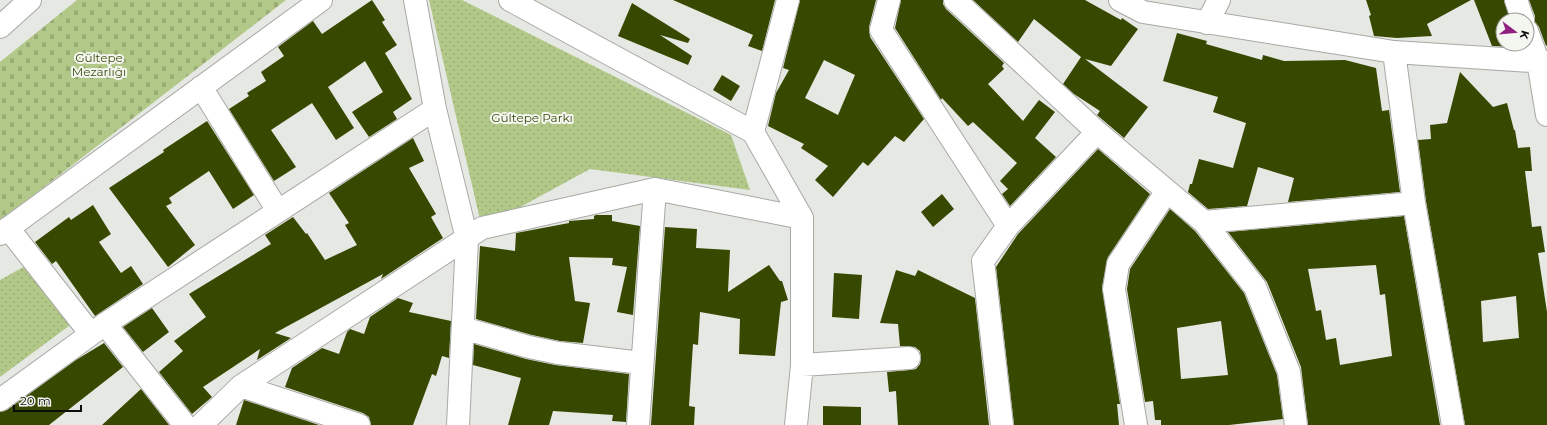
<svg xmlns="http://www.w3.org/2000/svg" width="1547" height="425" viewBox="0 0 1547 425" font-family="Montserrat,sans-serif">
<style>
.grass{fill:url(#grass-dots)}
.cemetery{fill:url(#cemetery-stones)}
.building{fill:#374900;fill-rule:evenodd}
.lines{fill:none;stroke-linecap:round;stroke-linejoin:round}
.minor-casing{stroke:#a7a9a4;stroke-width:24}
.minor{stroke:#fff;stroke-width:22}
.labels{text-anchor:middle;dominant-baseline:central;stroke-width:4;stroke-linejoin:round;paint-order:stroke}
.park-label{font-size:12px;fill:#3b4c0c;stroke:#f4f6f0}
</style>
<defs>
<pattern id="grass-dots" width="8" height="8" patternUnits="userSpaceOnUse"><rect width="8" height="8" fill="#b2c888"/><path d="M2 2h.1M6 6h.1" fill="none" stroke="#98ab74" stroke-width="1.8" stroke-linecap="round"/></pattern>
<pattern id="cemetery-stones" width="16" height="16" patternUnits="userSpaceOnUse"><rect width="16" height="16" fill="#b2c888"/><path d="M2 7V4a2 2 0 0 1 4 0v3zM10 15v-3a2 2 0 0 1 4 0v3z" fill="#98ab74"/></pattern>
</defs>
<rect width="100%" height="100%" fill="#e6e8e3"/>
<path class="grass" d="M429 0H462L731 135 750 190 590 169 482 228Z
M27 265 73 323 0 377V280Z"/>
<path class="cemetery" d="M77 0H286L0 221V62Z"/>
<path class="building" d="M372 0 385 20 382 22 397 45 385 53 412 99 393 112 397 119 369 137 352 112 383 92 365 61 328 87 354 128 336 140 312 103 271 130 296 167 274 181 229 109 249 96 247 93 266 81 261 72 284 56 278 47 313 21 322 34Z
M673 0H775L762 51 748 46 753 35Z
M800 0H876L869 27 870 37 924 119 904 142 895 136 868 166 863 162 833 197 815 180 828 166 801 148 804 144 768 126 776 93 789 70 783 68ZM824 60 855 75 838 115 805 98Z
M901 0H943V4L946 9 1004 63 1002 66 1004 69 988 84 1023 121 1039 100 1055 112 1035 138 1056 157 1010 206 1002 194 1008 189 1000 181 1017 163 973 122 968 126 942 98 941 100 895 28Z
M973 0H1085L1121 20 1122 18 1138 29 1111 66 1085 59 1148 107 1124 138 1097 115 1100 111 1074 94 1063 84 1081 57 1034 19 1018 42Z
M1366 0H1471L1427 24 1432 36 1397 38 1374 36 1369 16 1371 15Z
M1474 0H1504L1510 20H1503V44H1518L1520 47 1492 46Z
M1529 0H1547V45L1546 46 1539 27 1535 22V16Z
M632 3 690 39 688 43 660 35 692 56 688 65 618 36Z
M1177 33 1207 41 1206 44 1262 60 1263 55 1284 61 1345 60 1376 68 1382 111 1389 110 1400 192 1288 202 1294 178 1258 167 1247 206 1208 209 1188 192 1190 184H1192L1199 159 1233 168 1246 123 1213 112 1218 97 1163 81Z
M1460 72 1493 107 1507 103 1514 130H1515L1518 148 1530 147 1532 171H1525L1532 227 1541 226 1545 252 1538 253 1547 312V425H1465L1426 201 1418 140 1431 139 1430 125 1447 123ZM1516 296 1519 338 1483 342 1481 301Z
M722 75 740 86 731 101 713 90Z
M207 121 254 195 233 209 209 171 169 198 172 203 166 206 195 245 168 267 109 188 164 152 163 150Z
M413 138 424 161 409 168 436 214 431 217 443 238 381 279 383 274 275 333 291 338 257 360 260 349 203 387 212 397 192 414 159 372 183 351 174 341 206 317 189 294 271 244 265 235 293 217 306 234 307 233 325 260 357 245 345 225 349 223 329 193Z
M1098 149 1150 194 1108 257 1102 287 1120 404H1117L1119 425H1014L996 267 1018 234Z
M942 194 954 209 933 227 921 212Z
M93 205 111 234 99 242 121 273 131 266 143 284 95 316 56 261 52 264 35 242 69 217 71 220Z
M1170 209 1195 231 1244 293 1277 375 1283 419 1229 425H1161V420H1155L1153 401 1145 402 1127 289 1130 269ZM1221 321 1228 375 1181 379 1177 328Z
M596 215H612V221L640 226 633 315 617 312 627 267 612 265 613 258 569 257 575 301 590 303 583 343 560 341 532 335 476 319 480 246 515 251 516 233 569 223V221L594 219V216Z
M1404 216 1440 425H1308L1301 367 1267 282 1228 232ZM1376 265 1380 295 1385 294 1392 356 1340 365 1336 338 1326 340 1321 310 1316 311 1308 269Z
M665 227 697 229 696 248 730 250 728 292 769 265 780 281H782L788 300 781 302 775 356 739 354 740 319 700 312 698 345 693 344 689 406 695 407 694 425H651Z
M896 270 915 276 918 270 975 298 989 425H898L896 391 889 392 887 372 910 370 916 369 920 364 921 358 920 351 915 347 900 346 898 324 880 323Z
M834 273 862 275 859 319 832 317Z
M398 298 413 303 409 312 451 321 449 358 442 356 436 376 432 374 413 425H371L369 417 363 413 285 387 292 368 322 348 339 354 347 332 350 329 364 334 370 317Z
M152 308 169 332 143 352 123 327Z
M104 343 123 367 49 425H0V412L7 410 76 360Z
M474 344 526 359 555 365 629 374 626 422 612 421 613 415 553 411 549 425H508L521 378 473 365Z
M141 389 169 425H102Z
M244 400 319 425H236Z
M823 406 861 407V425H823Z"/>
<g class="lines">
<defs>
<path id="minor" d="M415 0 435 109 467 239 458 425
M510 0 753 132 802 218V365L796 425
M889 0 881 30 1008 226
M955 0 1097 132 1204 222 1255 287 1289 372 1296 425
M1120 0 1143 12 1394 52 1547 62
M1516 0 1523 20
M1207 23 1219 0
M0 27 30 0
M1527 31 1538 61 1547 115
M1394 52 1414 203 1453 425
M201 87 278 211
M753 132 788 0
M655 189 802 218
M1204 222 1414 203
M8 228 91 334
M0 234 321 0
M105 324 185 425
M463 328 529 347 558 353 642 363
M802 365 909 358
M241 386 359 425
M0 400 105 324 435 109
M201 425 241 386 482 228 655 189 638 425
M1002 425 983 261 1008 226 1097 132
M1136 425 1114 289 1118 264 1167 191"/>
</defs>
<use href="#minor" class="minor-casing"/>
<use href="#minor" class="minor"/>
</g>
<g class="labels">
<g class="park-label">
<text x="99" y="57">Gültepe<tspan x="99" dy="14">Mezarlığı</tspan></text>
<text x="532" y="117">Gültepe Parkı</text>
</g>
</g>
<g transform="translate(1515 32) rotate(106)"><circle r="19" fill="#f4f6f0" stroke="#989995"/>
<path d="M0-3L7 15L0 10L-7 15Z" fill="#902182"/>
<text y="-6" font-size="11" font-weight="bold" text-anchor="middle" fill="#0d0e0c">K</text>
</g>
<path d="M14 405v6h67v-6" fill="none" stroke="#0d0e0c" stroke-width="2"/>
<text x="20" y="405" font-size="12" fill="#0d0e0c" stroke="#f4f6f0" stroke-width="3" paint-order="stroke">20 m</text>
</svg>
